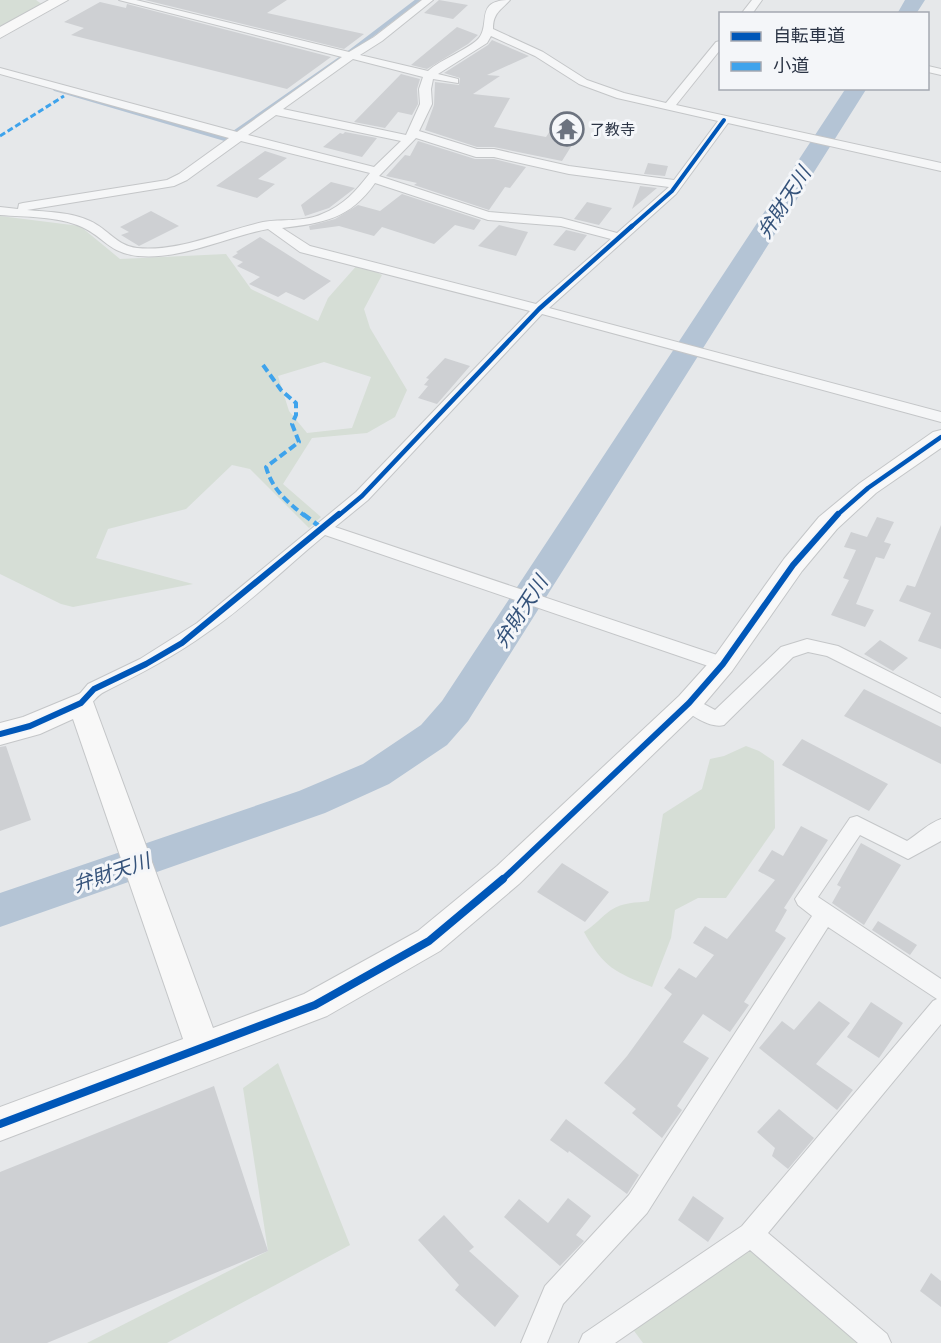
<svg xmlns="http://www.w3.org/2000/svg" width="941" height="1343" viewBox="0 0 941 1343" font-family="Commissioner,'Noto Sans JP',sans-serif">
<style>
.green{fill:#d6ded6;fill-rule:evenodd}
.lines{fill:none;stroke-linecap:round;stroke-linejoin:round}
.stream{stroke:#b4c4d5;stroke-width:4}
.river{fill:#b4c4d5;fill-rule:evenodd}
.building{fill:#ced0d3}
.street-casing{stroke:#c4c6c8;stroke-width:2}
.secondary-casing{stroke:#c4c6c8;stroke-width:2}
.street{fill:#f5f6f7;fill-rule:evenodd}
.secondary{fill:#f8f8f8;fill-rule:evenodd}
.quiet-far2{stroke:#3ea3ec;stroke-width:3;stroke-dasharray:6 3;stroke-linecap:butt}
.quiet-far1{stroke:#3ea3ec;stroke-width:4;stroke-dasharray:8 4;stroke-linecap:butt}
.quiet{stroke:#3ea3ec;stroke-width:4.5;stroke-dasharray:9 4.5;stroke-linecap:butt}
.cycleway-far3-casing{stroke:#f4f6f9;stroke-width:6}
.cycleway-far2-casing{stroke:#f4f6f9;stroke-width:8}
.cycleway-far1-casing{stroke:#f4f6f9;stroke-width:10}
.cycleway-casing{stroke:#f4f6f9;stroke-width:11}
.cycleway-far3{stroke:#0057b8;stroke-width:4}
.cycleway-far2{stroke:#0057b8;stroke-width:4.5}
.cycleway-far1{stroke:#0057b8;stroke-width:6}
.cycleway{stroke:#0057b8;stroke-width:8}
.labels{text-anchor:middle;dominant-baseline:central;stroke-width:6;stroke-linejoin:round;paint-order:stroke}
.far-poi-label{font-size:15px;fill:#2b3445;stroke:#f4f6f9;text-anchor:start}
.water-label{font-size:20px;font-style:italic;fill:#34527a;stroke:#f4f6f9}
</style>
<rect width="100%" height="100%" fill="#e6e8ea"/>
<path class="green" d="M0 0H36L43 5 0 28Z
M0 216 80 226 120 259 226 254 251 289 318 321 328 298 359 263 382 275 364 309 370 328 407 390 395 417 367 433 312 438 283 484 321 517 309 528 250 469 232 465 186 509 108 529 96 558 193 584 73 607 61 604 0 574ZM324 362 371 377 352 428 307 433 289 411 278 376Z
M746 746 759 751 774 761 775 828 726 898H698L675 910 671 938 652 987C615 972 604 968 584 932 594 926 601 917 611 910 623 902 636 903 649 901L663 814 702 789 710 759 724 756Z
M278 1063 350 1245 167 1343H87L268 1251 243 1088Z
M751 1235 878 1343H643L626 1320Z"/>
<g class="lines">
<path class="stream" d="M55 89 225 139 347 54 418 0"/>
<path class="river" d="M905 0H925L916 14H897Z
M846 88H867L468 721 447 745 389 784 325 813 0 927V893L299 791 363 764 421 725 442 701Z"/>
</g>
<path class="building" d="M145 0H287L267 13 364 34 344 49Z
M439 0 468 5 453 19 424 13Z
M100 2 126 8 127 4 331 57 287 89 71 35 84 28 64 22Z
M457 27 478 35 468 44 427 69 411 65Z
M492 40 529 56 487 75 500 76 473 94 510 98 494 127 546 137 556 122 584 126 562 161 494 147H477L425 130 434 105 435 82 459 85 460 78 444 73 488 45Z
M401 74 420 79 417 89 418 104 412 115 398 112 385 128 354 122Z
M345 132 377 138 362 157 323 147 340 133 343 134Z
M418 141 475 159H494L526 167 510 188 505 187 489 210 414 185 417 183 386 176 405 155 410 156Z
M265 151 287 158 258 179 275 184 257 198 216 186Z
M648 163 668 166 665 176 644 174Z
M331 182 355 188 329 208 305 216 301 205Z
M640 186 657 188 632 209Z
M402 194 481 220 474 230 455 225 434 244 382 227 374 236 339 226 310 230 309 226 335 219 358 205 380 211Z
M587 202 612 208 599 225 574 219Z
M151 211 179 226 139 246 121 235 129 232 120 227Z
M499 225 528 232 516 256 478 246Z
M566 230 587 235 575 251 553 245Z
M260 237 312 270 331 281 304 300 286 292 278 297 249 284 260 277 237 266 243 262 232 257 238 253 236 252Z
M445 358 470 366 437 404 418 398 428 386 424 385 429 379 426 378Z
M877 517 894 522 884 542 891 544 884 559 876 557 856 604 874 610 865 627 831 615 849 580 843 578 856 550 844 547 851 532 867 537Z
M941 525V649L918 641 931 613 899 601 907 585 915 587Z
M880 640 908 658 893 671 864 654Z
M864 689 941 727V764L844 716Z
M802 739 888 784 869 811 782 765Z
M6 746 31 820 0 831V747Z
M801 826 828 840 784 908 787 910 775 931 786 938 744 1002 749 1005 730 1032 703 1014 683 1042 709 1058 677 1106 682 1110 662 1138 632 1113 636 1109 604 1083 627 1056 672 994 664 988 679 968 696 978 714 955 693 943 705 926 727 939 775 880 758 871 772 850 783 856Z
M861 843 901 865 864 925 832 903 841 887 837 885Z
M562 863 609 892 585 922 537 892Z
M878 921 917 945 910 955 872 930Z
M819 1001 850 1023 816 1064 853 1090 837 1110 759 1048 782 1021 794 1030Z
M871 1002 903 1023 879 1058 847 1037Z
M214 1086 268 1251 47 1343H0V1172Z
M779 1109 814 1138 788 1169 772 1156 775 1148 757 1132Z
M566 1119 639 1175 627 1194 569 1151 568 1153 550 1140Z
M693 1196 724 1218 708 1242 678 1220Z
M568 1198 591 1216 576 1235 584 1241 560 1266 504 1217 519 1199 548 1223Z
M444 1215 474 1247 469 1251 519 1296 495 1327 455 1290 459 1285 418 1240Z
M931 1273 941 1281V1307L920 1291Z"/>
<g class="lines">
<defs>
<path id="street" d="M119 0H136L349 52 374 37 422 0H433L382 41 360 55 428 71C441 59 470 49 479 38 491 24 474 0 510 0 500 11 493 13 493 29L543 52 587 80 624 93 666 103 716 42 720 41V50L676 105 941 163V171L728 123 676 194 549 308 941 412V422L542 314 368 500 335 527 729 659 732 664 729 669 723 671 717 669 325 535C286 567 249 604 208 632 175 656 140 674 104 692 92 698 90 713 75 708L72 703 88 684 140 659 197 623 356 492 530 311 300 252 268 229C225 237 183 260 138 256 109 253 104 237 82 227 58 216 25 217 0 215V207L18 209 19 204 23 203 167 180 179 174 229 138 0 74V68L237 132 342 57ZM491 36 535 56 579 84 617 98 718 121 674 180 569 166 494 149H477L419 131 432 104 431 89 433 79 458 83V79L438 74 487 43ZM353 59 423 77 419 89 420 104 406 135 283 109ZM276 115 401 141 374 167 248 135ZM416 138 476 157H494L569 174 669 187 617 233 561 218 489 212 379 176ZM241 141 370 173C356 191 344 205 322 214 305 222 281 219 263 222 222 231 181 252 137 248 117 246 108 229 90 221 71 212 48 212 27 210L174 186 187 180ZM375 183 488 220 561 226 611 239 536 304 310 246 282 228C323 223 350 219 375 183Z
M752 0H762L752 14H741Z
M928 66 941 69V75L928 72Z
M807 639 838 646 941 698V713L827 656 808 652 793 657 724 725C711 729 686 714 680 703L683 698 689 696 715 710 781 647Z
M857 816 907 841C918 834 929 823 941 819V841L908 859 860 835 818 897 941 979V1024L768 1233 887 1334 891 1343H858L750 1250 615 1343H579L583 1334 742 1226 933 1001 937 999 828 927 647 1213 563 1304 547 1343H521L545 1286 629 1195 812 916 798 905 795 899 850 818Z"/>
<path id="secondary" d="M49 0H68L0 38V27Z
M941 430V448L876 493 837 529 802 571 732 671 699 710 519 884 440 951 327 1016 0 1141V1107L183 1039 73 719 40 734 0 745V723L23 717 81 693 91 696 213 1028 304 994 418 931 497 866 679 696 714 657 784 559 819 517 860 483 933 432Z"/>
</defs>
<use href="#street" class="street-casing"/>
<use href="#secondary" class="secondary-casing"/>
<use href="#street" class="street"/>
<use href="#secondary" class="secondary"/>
<path class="quiet-far2" d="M0 136 64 96"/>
<path class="quiet-far1" d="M263 365 281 390 296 403V415L292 424 299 442 266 467C272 489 287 502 305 516"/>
<path class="quiet" d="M303 514 323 529"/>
<defs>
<path id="cycleway-far3" d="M630 228 672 191 724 120"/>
<path id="cycleway-far2" d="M338 516 362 496 539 309 632 226
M836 516 868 488 941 437"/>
<path id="cycleway-far1" d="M0 734 30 726 81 703 94 689 146 664 182 643 339 514
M501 881 689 703 723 664 793 565 838 514"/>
<path id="cycleway" d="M0 1124 315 1005 429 941 503 879"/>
</defs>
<use href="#cycleway-far3" class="cycleway-far3-casing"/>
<use href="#cycleway-far2" class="cycleway-far2-casing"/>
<use href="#cycleway-far1" class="cycleway-far1-casing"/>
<use href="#cycleway" class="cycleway-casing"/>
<use href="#cycleway-far3" class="cycleway-far3"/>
<use href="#cycleway-far2" class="cycleway-far2"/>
<use href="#cycleway-far1" class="cycleway-far1"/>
<use href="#cycleway" class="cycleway"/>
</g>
<defs>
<symbol id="temple-ring" viewBox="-11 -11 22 22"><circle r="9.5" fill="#f4f6f9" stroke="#6c737f" stroke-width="1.5"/><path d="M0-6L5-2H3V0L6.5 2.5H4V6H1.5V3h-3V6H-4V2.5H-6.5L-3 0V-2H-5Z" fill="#6c737f"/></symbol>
</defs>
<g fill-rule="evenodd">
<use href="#temple-ring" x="548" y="110" width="38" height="38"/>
</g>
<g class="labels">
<g class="far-poi-label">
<text x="590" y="129">了教寺</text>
</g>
<g class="water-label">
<text transform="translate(783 202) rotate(-57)">弁財天川</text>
<text transform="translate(520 611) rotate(-57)">弁財天川</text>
<text transform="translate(111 872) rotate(-19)">弁財天川</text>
</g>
</g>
<rect x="719" y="12" width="210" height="78" fill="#f4f6f9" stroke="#a4a8b1" stroke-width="1.5"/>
<rect x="731" y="32" width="30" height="9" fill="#0057b8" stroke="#a4a8b1" stroke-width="1.5"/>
<text x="773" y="42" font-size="18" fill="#2b3445">自転車道</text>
<rect x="731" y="62" width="30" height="9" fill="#3ea3ec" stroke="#a4a8b1" stroke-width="1.5"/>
<text x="773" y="72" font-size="18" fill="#2b3445">小道</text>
</svg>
